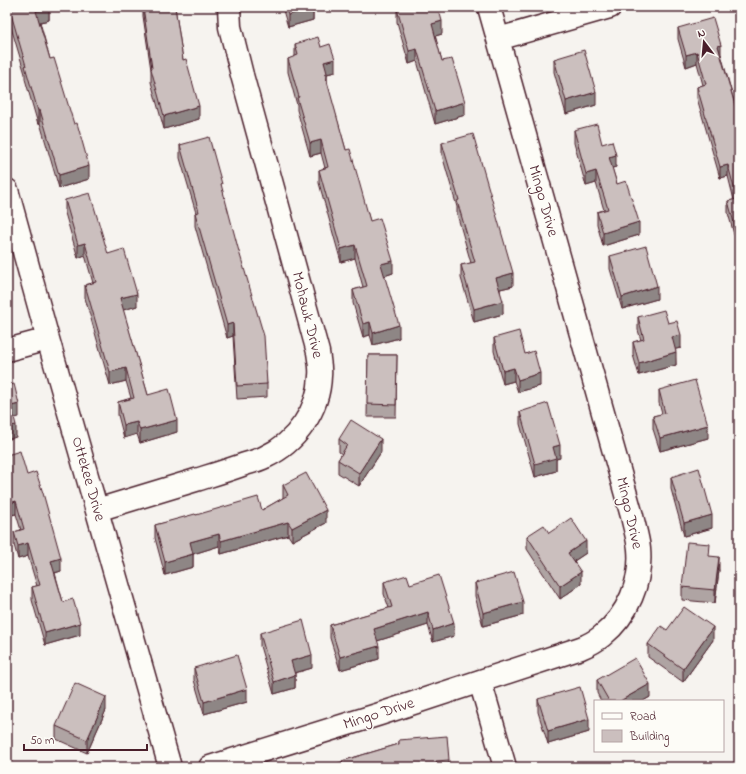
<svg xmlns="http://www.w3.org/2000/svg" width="746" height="774" viewBox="0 0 746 774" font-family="'Indie Flower',sans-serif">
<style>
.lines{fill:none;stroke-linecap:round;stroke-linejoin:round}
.minor-casing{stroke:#4a1f2b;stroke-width:25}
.minor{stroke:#fdfcf7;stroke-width:22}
.wall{fill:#afa4a3;stroke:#4a1f2b}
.shaded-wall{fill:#8e8685;stroke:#4a1f2b}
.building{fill:#cbbfbe;stroke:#4a1f2b}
.labels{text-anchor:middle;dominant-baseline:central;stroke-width:3;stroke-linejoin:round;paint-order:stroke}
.street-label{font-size:16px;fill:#4a1f2b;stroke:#fdfcf7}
</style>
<rect width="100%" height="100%" fill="#f6f3ef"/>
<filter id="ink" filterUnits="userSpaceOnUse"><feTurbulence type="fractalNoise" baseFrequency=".025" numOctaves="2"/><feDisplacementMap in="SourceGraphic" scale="8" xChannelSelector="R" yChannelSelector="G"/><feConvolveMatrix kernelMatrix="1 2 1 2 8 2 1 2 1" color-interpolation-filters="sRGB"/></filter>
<g filter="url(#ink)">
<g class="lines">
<defs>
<path id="minor" d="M498 39 610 7
M7 190 48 339 170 767
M7 350 48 339
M97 510C130 500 163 490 196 480 212 475 229 470 245 464 252 462 259 460 265 457 296 443 319 410 320 376 321 368 319 360 318 352L242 75 230 27 229 7
M480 681 505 767
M210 767 380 714 581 648C588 645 596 641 602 636 628 615 642 582 639 549 638 538 634 526 632 516L489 7"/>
</defs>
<use href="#minor" class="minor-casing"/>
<use href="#minor" class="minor"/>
</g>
<path class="wall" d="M7 7H49V20L40 22 50 59 89 179 59 188 40 123 38 124 25 79V74L7 14Z
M143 7H175L183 60 199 119 164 129 151 82V70L143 16Z
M282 7H315L313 8V20L288 27Z
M397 9 442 34 435 36 442 61 465 115 435 124 417 61 409 64 397 22Z
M678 28 721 54 739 119V252L728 213V201L734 200 728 176 720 178 697 98V87L703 85 697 63 686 67 678 39Z
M295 44 321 47 335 72 327 74V84L346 150 370 221 393 273 384 276 399 338 373 345 370 335 363 337 353 303V290L363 287 355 258 341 262 319 183V170L325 168 321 153 310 156 297 110V105L288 72V59L295 57Z
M554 59 596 105 566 114 554 72Z
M574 130 602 144 616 167 612 168 617 184 639 235 603 246 597 224V212L604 210 596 183 586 186 574 143Z
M442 143 513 286 500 289 503 314 474 322 461 278V265L471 263 457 214V207L442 155Z
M180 145 222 189 267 384V397L237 399 233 336 227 338 195 226V213H196L180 158Z
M65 200 108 254 137 306 123 310 148 395 177 432 140 443 137 434 124 438 118 415V402L131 398 126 381 110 385 85 298V285L93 283 85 255 78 258 65 213Z
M610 256 657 299 622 309 610 269Z
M638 317 668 323 681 348 675 349 676 365 639 375 633 355V342L641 340 638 330Z
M494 338 525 354 540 386 518 392 514 381 503 384 494 351Z
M368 355H397L396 417H367Z
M659 390 708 438 660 451 653 429V416L662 414 659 403Z
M520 412 560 458 556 459V471L535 477 520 424Z
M339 439 381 452 359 486 338 473V460L342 454 339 452Z
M27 475 61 571 55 573 63 602 80 635 45 645 32 600V587L37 586 28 556 18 559 14 545V532L21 530 16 514 7 516Z
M671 477 712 528 684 536 671 489Z
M283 485 326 523 292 541 288 535 221 554 219 546 193 554V567L165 575 155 538V525L196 515 262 510 283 498Z
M527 536 586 553 574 561 581 584 560 599 527 549Z
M710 556 719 570 715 603 682 600V587Z
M384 582 410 584 454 636 433 642 428 625 377 641 379 659 340 670 330 638V625L389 608 384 594Z
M475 583 523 615 483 626 475 596Z
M667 630 713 640 683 682 648 657V644Z
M260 633 312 668 295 673V688L274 694 260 646Z
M194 668 247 702 204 714 194 680Z
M597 680 650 697 643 701H601L597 693Z
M538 699 589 732 548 744 538 712Z
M106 710 87 753 56 739V726Z
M399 740 449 760V767H327L342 762V761L399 744Z"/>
<path class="shaded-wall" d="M49 7V20L36 23V11Z
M309 7H315L313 8V20L288 27V15Z
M442 21V34L432 37V24Z
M721 45V57L718 46Z
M417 49V61L409 64V51Z
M697 52V63L686 67V55Z
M335 59V72L327 74V86L325 87 324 62Z
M596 92V105L566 114V101Z
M465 102V115L435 124V111Z
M199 106V119L164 129V116Z
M40 110V123L38 124V111Z
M321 140V153L310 156V143Z
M616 155V167L609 169V157Z
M728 165V176L720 178V167Z
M89 166V179L59 188V175Z
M596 171V183L586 186V174Z
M639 222V235L603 246V233Z
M85 243V255L78 258V245Z
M355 245V258L341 262V249Z
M393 261V273L381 277V264Z
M513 273V286L496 290V278Z
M657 286V299L622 309V297Z
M137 294V306L120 311V298Z
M503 301V314L474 322V309Z
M370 322V335L363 337V324Z
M233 323V336L227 338V325Z
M399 325V338L373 345V333Z
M681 335V348L672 350V337Z
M676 352V365L639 375V363Z
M126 368V381L110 385V372Z
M514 368V381L503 384V371Z
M540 373V386L518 392V380Z
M19 404V417L11 419V406Z
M177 420V432L140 443V430Z
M137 422V434L124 438V425Z
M16 425V437L7 440V427Z
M708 425V438L660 451V438Z
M381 439V452L359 486V473Z
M560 445V458L556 459V471L535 477V464L553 447Z
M16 501V514L7 516V504Z
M326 510V523L292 541V528Z
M712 515V528L684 536V523Z
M288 522V535L221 554V541Z
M219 534V546L190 555V542Z
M586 541V553L568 565V553Z
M28 543V556L18 559V546Z
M193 554V567L165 575V562Z
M719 557V570L715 603V590Z
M61 558V571L51 574V561Z
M581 572V584L560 599V586Z
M523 602V615L483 626V613Z
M428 612V625L374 642V629Z
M80 623V635L45 645V633Z
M454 623V636L433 642V630Z
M713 627V640L683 682V669Z
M379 646V659L340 670V657Z
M312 655V668L291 674V661Z
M295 675V688L274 694V682Z
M650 684V697L643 701H620Z
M247 689V702L204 714V702Z
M106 697V710L87 753V740Z
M589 719V732L548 744V731Z"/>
<path class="building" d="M9 7H49L36 11 50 59 54 58 74 124 77 123 89 166 59 175 40 110 38 111 25 66H26Z
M143 7H175L183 60 186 59 199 106 164 116 151 69 152 68Z
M285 7H313L288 15Z
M404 7H438L442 21 432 24 442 61 452 59 465 102 435 111 417 49 409 51 397 9Z
M713 18 721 45 718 46 739 119V241L728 201 737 199 728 165 720 167 697 87 706 84 697 52 686 55 678 28Z
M318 37 321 47 330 44 335 59 324 62 327 73 325 74 346 150 350 149 370 221 380 218 393 261 381 264 399 325 373 333 370 322 363 324 353 290 367 286 355 245 341 249 319 170 328 167 321 140 310 143 297 98 299 97 288 59 298 55 295 44Z
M584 50 596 92 566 101 554 59Z
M597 124 602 144 612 141 616 155 609 157 617 184 626 181 639 222 603 233 597 212 608 209 596 171 586 174 574 130Z
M473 134 507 252 513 273 496 278 503 301 474 309 461 265 475 262 457 201 459 200 442 143Z
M209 137 222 184H221L238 248 264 336 267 384 237 386 233 323 227 325 195 213 199 212 180 145Z
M90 193 108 254 124 249 137 294 120 298 148 395 169 389 177 420 140 430 137 422 124 425 118 402 134 398 126 368 110 372 85 285 96 282 85 243 78 245 65 200Z
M646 246 657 286 622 297 610 256Z
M664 310 668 323 677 321 681 335 672 337 676 352 639 363 633 342 644 339 638 317Z
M519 331 525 354 534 351 540 373 518 380 514 368 503 371 494 338Z
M368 355H397L396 405 367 404Z
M695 380 708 425 660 438 653 416 665 413 659 390Z
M14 384 19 404 11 406 16 425 7 427V386Z
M548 403 560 445 553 447 556 458 535 464 520 412Z
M351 420 381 439 359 473 338 460 347 445 339 439Z
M20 451 27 475 36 472 43 493 61 558 51 561 63 602 73 599 80 623 45 633 32 587 40 585 28 543 18 546 14 532 24 529 16 501 7 504V455Z
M699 468 712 515 684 523 671 477Z
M306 473 326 510 292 528 288 522 221 541 219 534 190 542 193 554 165 562 155 525 195 514 196 515 258 497 262 510 288 495 283 485Z
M571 518 586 541 568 553 581 572 560 586 527 536 544 525 549 533Z
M687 542 710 544 709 556 719 557 715 590 682 587Z
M514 572 523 602 483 613 475 583Z
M407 575 410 584 439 575 454 623 433 630 428 612 374 629 379 646 340 657 330 625 392 607 384 582Z
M684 607 713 627 683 669 648 644 661 626 667 630Z
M303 620 312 655 291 661 295 675 274 682 260 633Z
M237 655 247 689 204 702 194 668Z
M635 658 650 684 620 701H609L597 680Z
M75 683 106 697 87 740 56 726Z
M580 687 589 719 548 731 538 699Z
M447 736 449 760 436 761 437 767H327L343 762 342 761 399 744V740Z"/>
</g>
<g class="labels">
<g class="street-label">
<text transform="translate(543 201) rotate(74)">Mingo Drive</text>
<text transform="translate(307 315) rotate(76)">Mohawk Drive</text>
<text transform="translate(88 479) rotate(74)">Ottekee Drive</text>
<text transform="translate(629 513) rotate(77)">Mingo Drive</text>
<text transform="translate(379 714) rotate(-18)">Mingo Drive</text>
</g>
</g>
<rect width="746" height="774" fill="none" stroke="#fdfcf7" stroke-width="24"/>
<rect x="12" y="12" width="722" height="750" fill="none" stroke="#4a1f2b" stroke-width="1.5" filter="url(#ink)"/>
<rect x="594" y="700" width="130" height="52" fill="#fdfcf7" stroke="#b5a4a5"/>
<rect x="602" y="713" width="20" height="6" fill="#fdfcf7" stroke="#b5a4a5"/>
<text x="630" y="720" font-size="12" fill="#4a1f2b">Road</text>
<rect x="602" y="730" width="20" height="12" fill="#cbbfbe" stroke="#b5a4a5"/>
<text x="630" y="740" font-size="12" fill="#4a1f2b">Building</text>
<g transform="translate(704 42) rotate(344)" stroke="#fdfcf7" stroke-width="3" paint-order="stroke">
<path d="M0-3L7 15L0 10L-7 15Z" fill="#4a1f2b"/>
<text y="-6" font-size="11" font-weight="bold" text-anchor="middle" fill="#4a1f2b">N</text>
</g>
<path d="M24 744v6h123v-6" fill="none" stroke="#4a1f2b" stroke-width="2"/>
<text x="30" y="744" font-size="12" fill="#4a1f2b" stroke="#fdfcf7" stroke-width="3" paint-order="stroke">50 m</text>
</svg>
